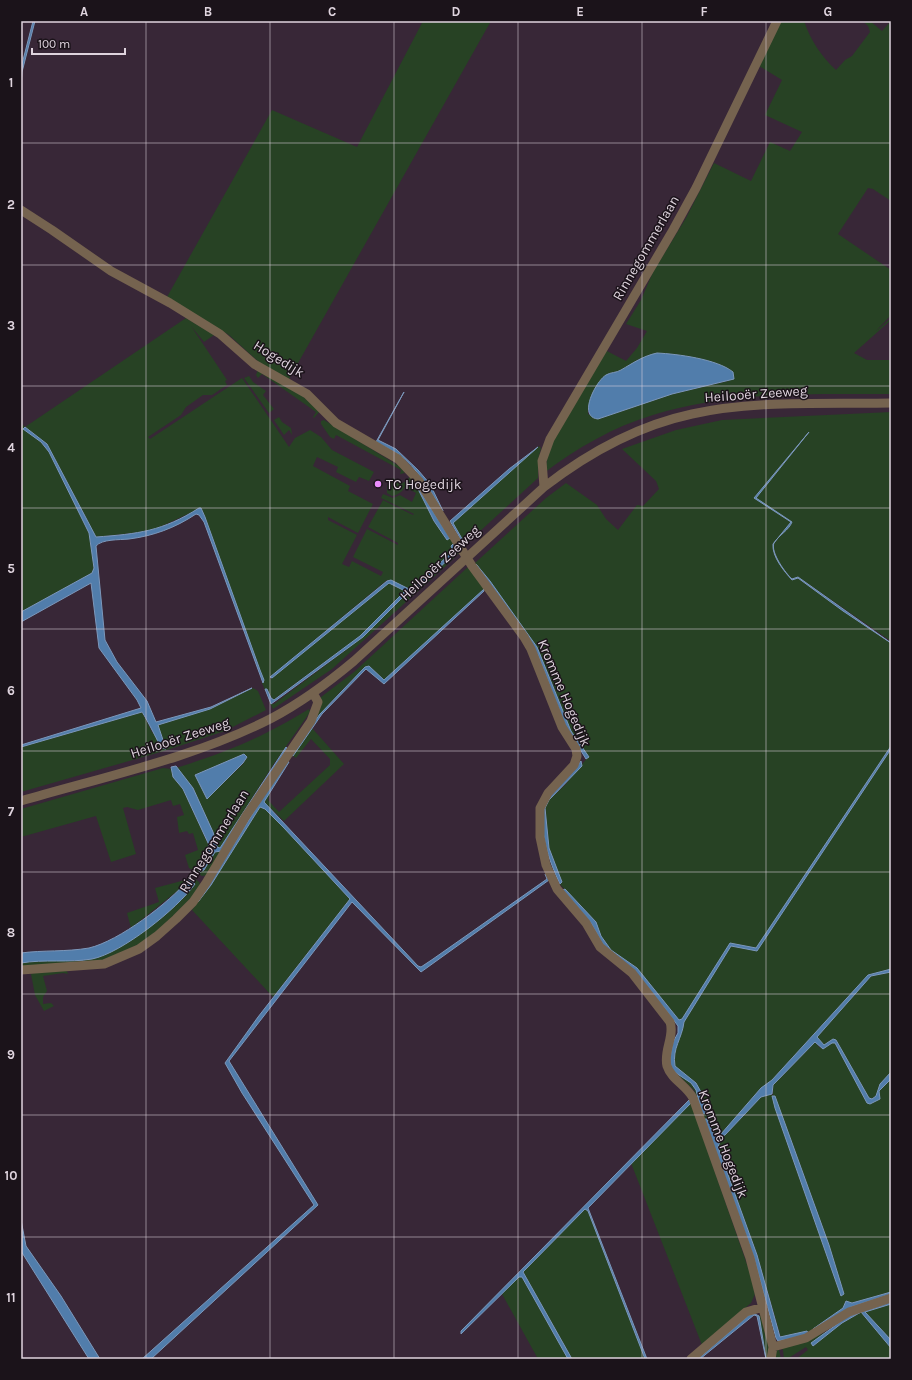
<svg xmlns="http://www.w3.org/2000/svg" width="912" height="1380" viewBox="0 0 912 1380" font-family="Karla,sans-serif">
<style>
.green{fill:#274224;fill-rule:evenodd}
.water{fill:#517dab;stroke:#7c97ba}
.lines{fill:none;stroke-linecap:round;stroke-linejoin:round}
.minor{stroke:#75634f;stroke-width:9}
.grid{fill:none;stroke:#dfd4de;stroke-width:1;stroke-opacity:0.55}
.poi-dot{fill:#eb8dfc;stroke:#1b131a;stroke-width:1.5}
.labels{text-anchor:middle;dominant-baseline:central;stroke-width:3;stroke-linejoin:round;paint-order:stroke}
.street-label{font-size:14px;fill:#dfd4de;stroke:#1b131a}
.poi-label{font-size:14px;fill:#dfd4de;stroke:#1b131a;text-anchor:start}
.neatline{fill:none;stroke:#dfd4de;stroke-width:1.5}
.grid-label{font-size:13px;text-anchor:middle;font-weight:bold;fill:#dfd4de}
</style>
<rect width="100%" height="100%" fill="#382737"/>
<path class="green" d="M423 21H491L289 379 260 363 229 335 167 297 272 110 357 147Z
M781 21H804C811 41 821 56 836 70L845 60 852 56 870 32 868 26 863 21H870L882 31 891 21V201L873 189 868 188 838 234 891 270V315L876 331 891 318V320L854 353 867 360H891V394C812 394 729 391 653 415 613 427 577 448 544 473L551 443 605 350 626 361 637 348 647 331 626 324 641 300 653 272 686 218 714 163 751 181 770 142 790 151 802 132 765 115 782 80 759 66ZM639 359 701 360 729 369 728 381 672 394 598 419 588 414V406L608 374 620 371Z
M186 318 214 335 204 342 191 326 227 380 225 381 227 385 212 395H203L186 407 181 415 148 437 150 439 242 378 289 447 295 438 310 430 321 437 332 450 374 472 369 481 359 477 356 482 336 472 338 467 317 457 313 466 350 486 348 491 373 504 358 533 328 517V520L357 535 342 564 349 567 352 561 381 576 383 572 353 557 367 529 398 545V543L368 527 383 500 413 515 414 514 381 498 383 494 393 498 400 495 412 502 416 493 405 487C402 492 398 495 392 496L387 493V486L393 478 403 483 410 477 415 479 460 549V552L448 564 332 669 273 709 269 701 271 704H274L363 637 405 595 414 592 456 552 457 549 454 544 451 546 453 551 411 590 391 580H387L270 677V679L272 678 389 583 405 591 360 636 273 700 267 689 265 690 262 683 264 680 260 670 201 508 151 531 96 537 47 444 25 427 24 429 41 442 49 452 89 533 94 568 92 573 21 612V423L25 427ZM415 483 449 538 447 540 434 521Z
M258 370 292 387 320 411 314 418 313 417 316 412 262 374 258 378 256 375Z
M249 376 253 382 266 391 263 395 274 409 269 413 244 378Z
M891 412V641L798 577 794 580 789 577 792 580 798 578 843 611 891 643V746L826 845 891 749V969L868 975 772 1080 761 1088 721 1134 717 1135 713 1133 707 1119H704L694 1090 679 1076 670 1061 678 1037 679 1024 609 951 586 915 560 884 562 882 549 848 545 808 549 800 565 785 588 757 571 731 548 673 475 563 546 498 566 483 597 505 606 519 618 530 637 505 643 506 659 489 656 481 622 449 676 430 722 420Z
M279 417 282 422 291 428 292 435 289 430 284 435 274 420Z
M324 420 399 466 405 473 400 474 401 470 336 435 334 439 330 437 321 424V421Z
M539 446 541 448 538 460V478L465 545 453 523 512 468Z
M469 566 486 589 485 591 484 589 384 680 370 667 366 666 339 693 313 722 321 697 354 672Z
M253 688 258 691 266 710 225 731 164 751 21 792V747L142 712 152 732 167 747 157 725 210 709Z
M309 709 310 712 273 765 221 847 218 848 213 832 193 788 176 768C228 752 263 737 309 709ZM244 754 247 757 243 764 207 799 195 775Z
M312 728 344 764 284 821 264 802 268 793 270 795 268 800 279 812 330 765V759L311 739 296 758 293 756Z
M163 768 171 769 173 777 183 789 208 844V847L196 868 204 870 215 852 221 851 208 875 202 876 189 868 185 855 198 850 193 833 189 834 187 831 179 833 177 817 184 815 180 804 173 806 171 800 138 810 127 807 123 808 136 854 111 862 96 816 21 837V809Z
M260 807 265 809 284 828 350 899 273 997 192 910 211 885Z
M194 878 199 882 201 888 150 939 100 962 21 968V963C44 959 69 963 92 959 120 953 178 908 195 884Z
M189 879 181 888 131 928 127 913 159 902 155 888Z
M66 969 68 974 63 973 43 976 47 991 43 997V1004L51 1003 54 1006 44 1011 35 995 31 974 44 970Z
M891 972V1072L880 1084 876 1096 872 1099 869 1098 836 1040 833 1039 824 1046 817 1037 871 976Z
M815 1042 820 1048 832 1043H835L867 1103 880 1099 879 1091 891 1079V1292L852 1303 846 1301 843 1308 808 1333 781 1338 757 1255 718 1147 722 1135H725L761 1097 767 1094 773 1095V1085ZM773 1096 779 1107 829 1245 844 1294 841 1296 775 1108Z
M691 1103 751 1276 755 1294 751 1303 702 1345 631 1163Z
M585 1209 588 1211 645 1359H572L523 1272Z
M519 1277H522L568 1359H538L502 1294Z
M891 1304V1340L865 1312Z
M861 1312 891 1348V1359H796L808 1350 806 1347 787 1359H784L783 1350 780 1348 779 1349 781 1359H773L778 1348 808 1340 828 1331 812 1343 813 1346 842 1323Z
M758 1315 762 1316 769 1348V1359H766Z"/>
<path class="water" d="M33 21H35L22 72 21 84V68Z
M657 353C677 354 717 359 733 372L734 379 672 394 598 419C577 417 596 381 606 375 611 372 616 373 621 370 633 363 643 356 657 353Z
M404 392 378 440 396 449 418 470 430 484 443 511C430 491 418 468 398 454 391 450 383 446 376 442Z
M25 427 47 444 96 537C138 534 163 531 199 508H201L205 517 260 670 264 680 263 683 204 522 199 515 196 514C175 528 153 536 129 539 119 540 102 539 96 546L105 640 117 662 147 701 156 722 211 707 252 688 210 709 158 725 166 749 161 748C159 743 144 714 142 712L21 747V745L141 708 137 700 99 648 91 583 21 622V612L92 573 94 568 89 533 49 452 41 442 23 429Z
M809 432 756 498 792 522C789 530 779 535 774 543 770 552 786 574 792 579L798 577 891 643 843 611 798 578 792 580C784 571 772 557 773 544L791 522 754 498Z
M538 447 453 523 465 544 464 545 450 521 509 469Z
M415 483 450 538 447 540 434 521Z
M454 543 457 550 456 552 414 592 405 595 363 637 271 704 265 689H267L271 698 274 700 360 636 405 591 389 583 272 678 270 677 387 581 391 580 411 590 453 551 451 546Z
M476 564 490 581 537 647 571 731 589 757 586 759 565 725 538 655Z
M484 589V591L384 684 366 669 322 714 293 756 290 754 320 714 365 667 369 666 384 680Z
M891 746V749L757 951 731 946 684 1022C682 1039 672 1048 675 1066L696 1083 701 1092 706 1113 702 1114 696 1090 691 1083 673 1071 669 1063 673 1042 678 1033V1026L663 1006 606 950 591 923 563 890 565 889 596 922 601 936 611 950 637 968 679 1020 682 1019 730 943 756 948Z
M286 747 287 748 221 851 215 852 204 870 200 872 196 868 209 845 183 789 173 777 171 767 176 766 193 788 213 832 217 847 220 848Z
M244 754 247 757 243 763 207 799 195 775Z
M286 760 289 762 264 802 418 966 421 967 433 959 547 879 545 874 547 873 549 880 421 972 352 902 229 1061 318 1205 151 1359H142L314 1205 242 1093 225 1063 258 1017 350 899 284 828 265 809 260 807 211 885 198 902Z
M581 761 582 766 549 800 545 808 549 848 562 882 560 884C550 864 535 822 546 801 552 789 572 774 581 761Z
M189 879 195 884C177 909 122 953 92 959 69 963 44 959 21 963V953C43 950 66 952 89 948 119 941 169 903 189 879Z
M891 969V972L871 976 817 1037 824 1045 833 1039 836 1040 869 1098 872 1099 876 1096 880 1084 891 1072V1079L879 1091 880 1099 870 1104 867 1103 835 1043H832L823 1049 815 1042 773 1085 772 1094 761 1097 725 1135 722 1136 718 1147 757 1255 780 1337 807 1331 808 1333 799 1337 778 1341 776 1338 754 1258 704 1119H707L713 1133 717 1135 721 1134 761 1088 772 1080 868 975Z
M772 1096H775L779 1107 829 1245 844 1294 841 1296 775 1108Z
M689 1100 691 1103 588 1208 647 1359H645L588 1211 585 1209 523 1272 572 1359H568L522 1277H519L461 1334V1331Z
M21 1220 26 1246 61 1296 100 1359H89L21 1251Z
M891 1292V1294L851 1307 813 1329 843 1308 846 1301 852 1303Z
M891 1302V1304L865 1312 891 1340V1348L861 1312 842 1323 813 1346 811 1343 847 1317Z
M755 1314 759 1316 760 1321 766 1359 757 1316 754 1315 700 1359H698L749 1315Z"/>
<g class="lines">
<path class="minor" d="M21 210 52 230 111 271 170 303 220 334 254 364 307 394 336 423 398 459 419 481 472 566 524 637 531 649 562 727 576 749 577 756 574 765 548 793 540 808V837L546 865 557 889 586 923 600 947 632 973 670 1022C675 1036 663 1051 667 1066 671 1079 687 1086 693 1098L750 1258 773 1347 771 1359
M544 487 542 461 550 439 673 230 696 188 777 21
M21 801C103 777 197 757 272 718 302 702 329 682 354 661L544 487C588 453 636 426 692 414 752 400 828 404 891 403
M21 970 104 964 139 949 157 936 176 919 193 902 206 883 246 816 311 721 318 702 313 693
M773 1347 806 1338 849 1312 891 1298
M691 1359 746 1312 763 1307"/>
</g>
<path class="grid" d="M146 21V1359M270 21V1359M394 21V1359M518 21V1359M642 21V1359M766 21V1359M21 143H891M21 265H891M21 386H891M21 508H891M21 629H891M21 751H891M21 872H891M21 994H891M21 1115H891M21 1237H891"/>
<circle class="poi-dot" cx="378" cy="484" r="4"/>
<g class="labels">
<g class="street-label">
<text transform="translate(646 248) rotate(-60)">Rinnegommerlaan</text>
<text transform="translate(279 359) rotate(32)">Hogedijk</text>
<text transform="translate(756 394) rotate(-4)">Heilooër Zeeweg</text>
<text transform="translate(440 563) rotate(-43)">Heilooër Zeeweg</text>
<text transform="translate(564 693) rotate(67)">Kromme Hogedijk</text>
<text transform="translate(180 738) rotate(-18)">Heilooër Zeeweg</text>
<text transform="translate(214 841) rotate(-58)">Rinnegommerlaan</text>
<text transform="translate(723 1144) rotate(69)">Kromme Hogedijk</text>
</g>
<g class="poi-label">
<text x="386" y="484">TC Hogedijk</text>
</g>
</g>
<rect width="912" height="1380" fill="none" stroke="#1b131a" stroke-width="44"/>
<path d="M32 48v6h93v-6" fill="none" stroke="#dfd4de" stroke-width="2"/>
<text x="38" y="48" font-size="12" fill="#dfd4de" stroke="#1b131a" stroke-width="3" paint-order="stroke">100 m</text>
<rect x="22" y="22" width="868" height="1336" class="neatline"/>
<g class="grid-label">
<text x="84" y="16">A</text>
<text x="208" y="16">B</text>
<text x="332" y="16">C</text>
<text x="456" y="16">D</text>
<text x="580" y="16">E</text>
<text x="704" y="16">F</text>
<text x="828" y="16">G</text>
<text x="11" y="87">1</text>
<text x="11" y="209">2</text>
<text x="11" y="330">3</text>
<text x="11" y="452">4</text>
<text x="11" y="573">5</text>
<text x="11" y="695">6</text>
<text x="11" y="816">7</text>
<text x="11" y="937">8</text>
<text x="11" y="1059">9</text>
<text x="11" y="1180">10</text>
<text x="11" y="1302">11</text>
</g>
</svg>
